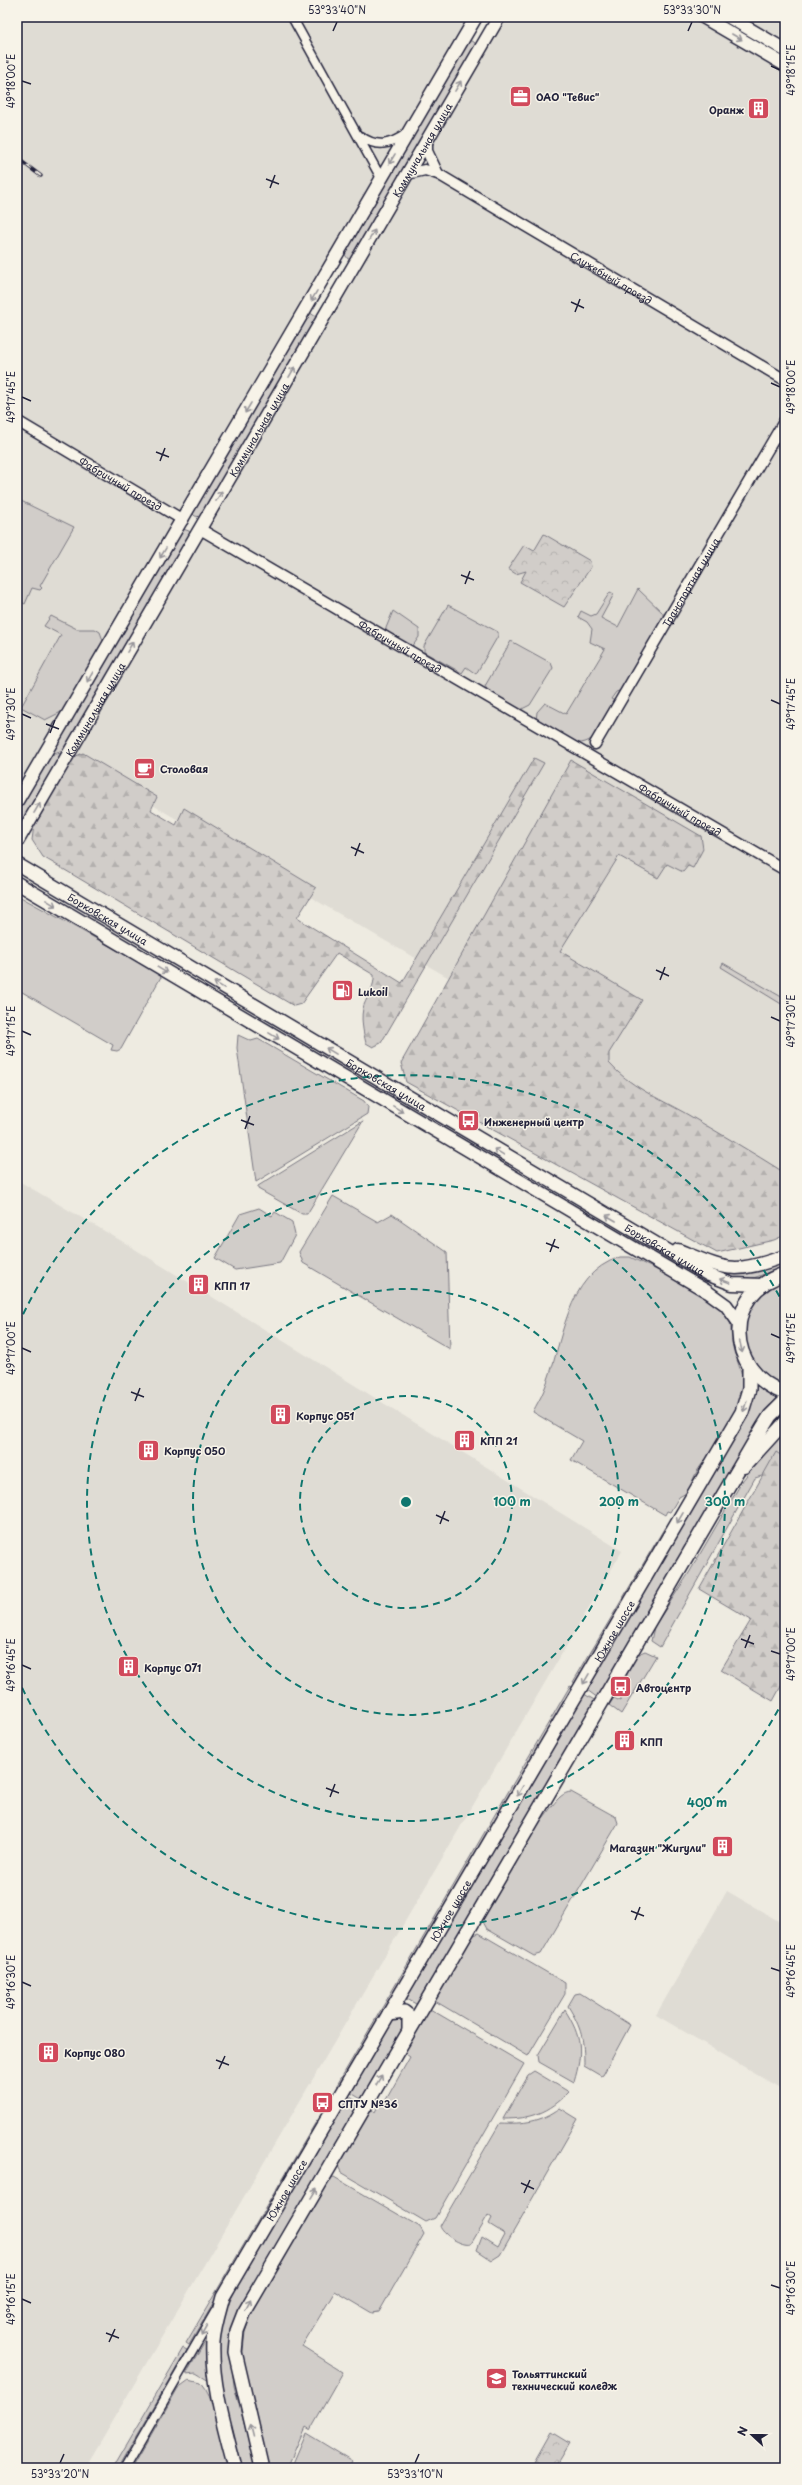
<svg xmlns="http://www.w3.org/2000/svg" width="802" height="2485" viewBox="0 0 802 2485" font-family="'Playpen Sans',sans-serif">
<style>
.built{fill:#dfdcd4}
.green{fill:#d1cdc9;stroke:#7a7882}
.forest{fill:url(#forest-firs);stroke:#7a7882}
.park{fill:url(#park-crowns);stroke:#7a7882}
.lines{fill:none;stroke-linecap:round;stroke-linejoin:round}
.minor-casing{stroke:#22223b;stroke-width:11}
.tertiary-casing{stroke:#22223b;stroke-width:13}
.secondary-casing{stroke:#22223b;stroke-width:15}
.primary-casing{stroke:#22223b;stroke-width:16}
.minor{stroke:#f7f3e8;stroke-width:8}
.tertiary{stroke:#f7f3e8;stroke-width:10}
.secondary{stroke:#f7f3e8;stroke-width:12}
.primary{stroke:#f7f3e8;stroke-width:13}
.rail-casing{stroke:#22223b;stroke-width:3.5}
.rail{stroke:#f7f3e8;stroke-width:2;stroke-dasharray:6;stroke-linecap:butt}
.oneway{stroke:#97959a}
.ticks{fill:none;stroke:#22223b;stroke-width:1.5}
.ring{fill:none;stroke:#0f766e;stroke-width:2;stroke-dasharray:7 5}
.labels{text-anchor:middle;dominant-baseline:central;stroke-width:3;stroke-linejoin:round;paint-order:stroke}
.poi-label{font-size:10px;font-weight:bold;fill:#22223b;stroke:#f7f3e8;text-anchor:start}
.street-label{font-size:10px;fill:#22223b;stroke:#f7f3e8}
.centre{fill:#0f766e;stroke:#f7f3e8;stroke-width:2}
.ring-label{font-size:12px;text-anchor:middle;font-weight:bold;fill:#0f766e;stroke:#f7f3e8;stroke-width:3;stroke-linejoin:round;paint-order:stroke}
.neatline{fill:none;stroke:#22223b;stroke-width:1.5}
.ticks-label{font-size:10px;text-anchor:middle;fill:#22223b}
</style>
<defs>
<pattern id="forest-firs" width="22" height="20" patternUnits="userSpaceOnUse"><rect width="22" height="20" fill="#d1cdc9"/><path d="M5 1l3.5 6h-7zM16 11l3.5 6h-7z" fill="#b3b0ae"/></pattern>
<pattern id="park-crowns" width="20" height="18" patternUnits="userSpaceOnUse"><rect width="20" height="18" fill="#d1cdc9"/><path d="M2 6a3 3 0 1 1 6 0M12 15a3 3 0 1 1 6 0" fill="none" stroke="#b3b0ae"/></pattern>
</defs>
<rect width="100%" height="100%" fill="#eeebe1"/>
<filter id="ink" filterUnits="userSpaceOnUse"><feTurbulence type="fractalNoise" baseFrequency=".025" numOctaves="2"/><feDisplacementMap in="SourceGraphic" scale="8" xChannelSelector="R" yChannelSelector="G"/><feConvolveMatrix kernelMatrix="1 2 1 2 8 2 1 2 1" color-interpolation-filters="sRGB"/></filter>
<g filter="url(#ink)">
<path class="built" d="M17 17H472L17 788Z
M506 17H785V1174L72 758Z
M17 1180 125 1243 622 1551 85 2468H17Z
M727 1891 785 1925V2091L656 2015Z"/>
<path class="green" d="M468 40 474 42 477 46 351 259H348L344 253Z
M309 312 319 319 200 517 195 516 192 513Z
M17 499 74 527 40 586 42 588 40 590 32 588 25 604 19 601 17 604Z
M183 529 189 531 191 535 66 749 51 754Z
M638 589 663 613V618L622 690 616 692 611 699 615 701C607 716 598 744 578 743L536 720 537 712 545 703 566 714 605 649 590 642 592 629 587 622 578 617 581 611 591 616 596 614 610 592 614 594 601 618 618 627Z
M448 605 498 632V636L476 674 466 667 462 673 424 652V646Z
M393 611 419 629V637L412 647 386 633V628Z
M51 616 77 629H95L100 632 104 643 63 711 45 720 21 707 61 635 44 626Z
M511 641 551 663 553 668 530 705 520 710 488 691 485 686Z
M65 752 17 833V808L48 756Z
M17 895 162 975 121 1049 117 1051 111 1050 113 1045 17 989Z
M723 963 785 999V1004L783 1005 721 967Z
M238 1035 251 1041 258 1039 364 1101 368 1107 367 1114 256 1182 237 1048Z
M363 1121 307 1214H302L258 1189V1186Z
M333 1196 378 1222 392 1214 447 1252 450 1349 303 1263 299 1252Z
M259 1208 272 1216 275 1212 292 1222 295 1235 280 1263 235 1270 215 1258 240 1214Z
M620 1257H630L667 1275 670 1271C685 1280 726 1302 730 1321 732 1333 731 1346 736 1357 741 1372 748 1389 741 1405 735 1419 724 1438 714 1450 703 1463 693 1472 690 1491L679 1497 670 1512 667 1511 665 1515 571 1460 582 1441 533 1412C536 1405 541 1398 544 1390 564 1343 564 1275 620 1257Z
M785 1260V1267C752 1275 751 1289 715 1270Z
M785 1280V1385C744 1367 728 1322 766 1290 771 1286 779 1283 785 1280Z
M756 1385 778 1398 763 1416 598 1698 587 1690 749 1412Z
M785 1425V1469L755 1478 660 1647 651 1641 654 1627 689 1573 743 1480Z
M665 1527 662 1538 577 1684 573 1682Z
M645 1651 656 1656 621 1714 609 1705 614 1698 620 1701 630 1682 625 1679C630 1669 634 1654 645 1651Z
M570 1686 575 1688 369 2039 364 2042 344 2076 341 2087 337 2085Z
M584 1694 596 1701 420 2000 416 2004 407 1999 408 1994Z
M571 1792 616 1817 618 1823 541 1954 534 1956 487 1929 482 1920 537 1824C549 1815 556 1793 571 1792Z
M479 1933 565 1983V1994L528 2056 435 2001 472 1936Z
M580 1993 630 2025 603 2075 601 2076 584 2066C584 2039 582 2029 568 2006L575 1994Z
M430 2009 524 2064 435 2218 426 2222 341 2172 338 2166 370 2109 375 2112 379 2104 383 2105 410 2057 403 2052Z
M565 2010C582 2037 583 2052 574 2082L539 2062 538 2055Z
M395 2016 408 2021 363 2100 351 2093Z
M534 2071 569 2092C549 2113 531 2119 503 2119L528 2075Z
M348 2096 361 2103 230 2349 234 2386 256 2468H242L222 2388 218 2348 224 2314 241 2278Z
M560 2108 578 2119 500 2255 492 2260 477 2250 482 2237 498 2247 505 2234 489 2224 492 2218 488 2215 471 2244C462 2247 442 2234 440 2226L500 2123C524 2124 541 2122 560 2108Z
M317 2120 316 2129 189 2345 186 2343Z
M334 2177 420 2227 424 2234 379 2312 372 2313 335 2291 302 2346 343 2372 310 2430 305 2427 287 2468H267L242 2360 245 2332 254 2306 329 2179Z
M208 2337 206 2359 209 2381 196 2373 186 2374Z
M183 2348 187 2350 118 2468H113Z
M189 2380 201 2383C215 2399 216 2425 222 2445 224 2453 229 2460 231 2468H132L178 2388Z
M306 2433 352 2461 348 2468H291Z"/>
<path class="forest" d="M83 753 157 797 151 810 176 825 184 808 316 888 297 918 402 983 534 758 544 763 381 1043 373 1047 366 1043C363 1032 360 1016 364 1005 368 995 375 986 374 975L337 953 301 1004 294 1006 43 857 32 840 34 825 72 758Z
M571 760 701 836 703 849 693 868 688 866 683 872 667 864 658 878 619 856 560 951 642 1000 609 1053V1063C629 1086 658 1098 685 1113 719 1133 752 1152 785 1173V1235L774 1240 717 1253 406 1082 401 1063Z
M776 1452 785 1458V1679L773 1701 721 1670 751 1620 699 1589Z"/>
<path class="park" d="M544 534 590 561 591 567 564 607 520 582 526 571 516 574 508 569 524 545 534 551Z
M551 2432 569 2443 554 2468H545L534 2462Z"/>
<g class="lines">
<defs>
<path id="minor" d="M292 17 381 178
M360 136C377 148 390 145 406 134
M125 2468 215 2312"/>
<g id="tertiary">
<path d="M427 139V151L438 174"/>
<path id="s1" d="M407 174 425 170 438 174 785 380"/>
<path id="s2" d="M17 421 183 520"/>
<path id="s3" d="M200 529 785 870"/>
<path id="s4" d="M595 744 785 420"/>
</g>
<g id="secondary">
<path d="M703 17 785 65"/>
<path d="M729 17 785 50"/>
<path d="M17 801 476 17"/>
<path id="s5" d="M17 842 499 17"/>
<path id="s6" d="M17 864 709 1275 732 1284 763 1285"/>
<path d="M17 883 708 1292 726 1305 739 1323"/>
<path d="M678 1250C728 1270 732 1275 785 1256"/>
<path d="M744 1467 785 1422"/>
</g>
<g id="primary">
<path d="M785 1274C722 1292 725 1372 785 1393"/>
<path d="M389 2014 404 2012 409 2016V2029"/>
<path id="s7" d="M235 2468C225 2429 211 2382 213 2342 214 2327 219 2312 223 2297L742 1412 749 1389V1367"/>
<path d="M262 2468 235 2352 237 2331 244 2313 763 1427 770 1416 785 1401"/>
</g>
</defs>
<use href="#minor" class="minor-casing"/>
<use href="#tertiary" class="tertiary-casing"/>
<use href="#secondary" class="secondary-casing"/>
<use href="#primary" class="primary-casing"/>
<use href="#minor" class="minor"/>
<use href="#tertiary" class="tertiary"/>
<use href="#secondary" class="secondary"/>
<use href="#primary" class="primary"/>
<defs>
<path id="rail" d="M17 158 41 176"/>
</defs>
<use href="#rail" class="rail-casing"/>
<use href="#rail" class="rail"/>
</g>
<defs><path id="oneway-shaft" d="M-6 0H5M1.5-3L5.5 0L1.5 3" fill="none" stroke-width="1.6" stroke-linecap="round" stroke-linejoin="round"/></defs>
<g class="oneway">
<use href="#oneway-shaft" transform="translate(737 37) rotate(30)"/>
<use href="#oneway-shaft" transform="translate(458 86) rotate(-59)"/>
<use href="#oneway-shaft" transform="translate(392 159) rotate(121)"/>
<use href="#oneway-shaft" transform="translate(372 235) rotate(-60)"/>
<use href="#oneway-shaft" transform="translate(314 296) rotate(120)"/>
<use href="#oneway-shaft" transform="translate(292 372) rotate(-60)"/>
<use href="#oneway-shaft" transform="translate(248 408) rotate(121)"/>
<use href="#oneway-shaft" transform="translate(219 496) rotate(-60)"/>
<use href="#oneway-shaft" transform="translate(163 553) rotate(121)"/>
<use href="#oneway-shaft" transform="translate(130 647) rotate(-60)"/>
<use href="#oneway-shaft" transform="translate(90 677) rotate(120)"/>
<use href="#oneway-shaft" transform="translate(37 808) rotate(-60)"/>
<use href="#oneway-shaft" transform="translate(51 903) rotate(31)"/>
<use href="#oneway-shaft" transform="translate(162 970) rotate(31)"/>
<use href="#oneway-shaft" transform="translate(219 985) rotate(-149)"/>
<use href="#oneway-shaft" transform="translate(274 1036) rotate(31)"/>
<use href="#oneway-shaft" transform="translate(331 1051) rotate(-149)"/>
<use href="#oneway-shaft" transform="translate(398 1109) rotate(31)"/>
<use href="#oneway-shaft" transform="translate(499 1152) rotate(-149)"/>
<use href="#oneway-shaft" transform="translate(611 1218) rotate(-150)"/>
<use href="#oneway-shaft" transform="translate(725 1281) rotate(-160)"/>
<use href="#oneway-shaft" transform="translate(741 1347) rotate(77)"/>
<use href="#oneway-shaft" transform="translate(745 1406) rotate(107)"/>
<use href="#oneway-shaft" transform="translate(680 1518) rotate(120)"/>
<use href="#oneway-shaft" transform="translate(586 1679) rotate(120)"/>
<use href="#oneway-shaft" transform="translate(520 1791) rotate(120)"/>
<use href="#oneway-shaft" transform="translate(379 2080) rotate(-60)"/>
<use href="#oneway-shaft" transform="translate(314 2193) rotate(-59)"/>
<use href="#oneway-shaft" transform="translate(248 2305) rotate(-63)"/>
<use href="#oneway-shaft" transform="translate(204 2331) rotate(119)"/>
<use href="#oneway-shaft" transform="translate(252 2430) rotate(-104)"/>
</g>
</g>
<path class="ticks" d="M333 31 337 22M688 31 692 22M771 66 780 70M22 81 31 84M266 179 279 184M270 188 275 175M571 302 584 308M575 312 580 299M771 383 780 387M22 397 31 401M156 452 169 457M160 461 165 448M461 575 474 580M465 584 470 571M771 700 780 704M22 714 31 718M46 724 59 729M50 733 55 720M351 847 364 853M355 856 360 843M656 970 669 976M660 980 665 967M771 1017 780 1021M22 1031 31 1035M241 1120 254 1125M245 1129 250 1116M546 1243 559 1248M550 1252 555 1239M771 1334 780 1338M22 1348 31 1352M131 1392 144 1397M135 1401 140 1388M436 1515 449 1521M440 1524 445 1511M741 1639 754 1644M745 1648 750 1635M771 1651 780 1654M22 1665 31 1669M326 1788 339 1793M330 1797 335 1784M631 1911 644 1916M635 1920 640 1907M771 1968 780 1971M22 1982 31 1986M216 2060 229 2065M219 2069 225 2056M521 2183 534 2189M524 2193 530 2180M771 2285 780 2288M22 2299 31 2303M106 2333 119 2338M109 2342 115 2329M60 2463 64 2454M415 2463 419 2454"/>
<g class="ring">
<circle cx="406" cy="1502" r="106"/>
<circle cx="406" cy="1502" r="213"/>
<circle cx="406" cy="1502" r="319"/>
<path d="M784 1699A426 426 0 0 1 18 1679M18 1325A426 426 0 0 1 784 1305"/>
</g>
<defs>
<symbol id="office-square" viewBox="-11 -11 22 22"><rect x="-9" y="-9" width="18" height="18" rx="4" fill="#d1495b" stroke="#f7f3e8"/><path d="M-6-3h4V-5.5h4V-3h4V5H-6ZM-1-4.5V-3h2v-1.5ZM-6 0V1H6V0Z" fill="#fff"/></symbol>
<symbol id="building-square" viewBox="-11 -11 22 22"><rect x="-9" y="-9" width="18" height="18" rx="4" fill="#d1495b" stroke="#f7f3e8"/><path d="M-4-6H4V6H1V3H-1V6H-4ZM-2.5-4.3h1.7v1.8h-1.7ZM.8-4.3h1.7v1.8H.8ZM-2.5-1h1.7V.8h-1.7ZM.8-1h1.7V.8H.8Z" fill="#fff"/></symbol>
<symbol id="cafe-square" viewBox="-11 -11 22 22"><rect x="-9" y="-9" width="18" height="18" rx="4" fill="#d1495b" stroke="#f7f3e8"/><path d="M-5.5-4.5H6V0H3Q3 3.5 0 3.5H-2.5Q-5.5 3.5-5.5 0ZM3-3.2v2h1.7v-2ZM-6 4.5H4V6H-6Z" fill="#fff"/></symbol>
<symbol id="fuel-square" viewBox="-11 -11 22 22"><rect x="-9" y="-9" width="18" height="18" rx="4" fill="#d1495b" stroke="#f7f3e8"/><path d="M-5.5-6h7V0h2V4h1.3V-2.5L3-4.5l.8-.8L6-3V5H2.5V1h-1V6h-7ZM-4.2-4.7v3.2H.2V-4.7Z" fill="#fff"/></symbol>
<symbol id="bus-square" viewBox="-11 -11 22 22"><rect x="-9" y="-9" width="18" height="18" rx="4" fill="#d1495b" stroke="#f7f3e8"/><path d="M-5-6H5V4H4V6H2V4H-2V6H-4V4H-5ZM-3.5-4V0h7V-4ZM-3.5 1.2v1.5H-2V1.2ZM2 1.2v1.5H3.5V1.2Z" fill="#fff"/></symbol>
<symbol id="university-square" viewBox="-11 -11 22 22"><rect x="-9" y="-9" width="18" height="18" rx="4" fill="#d1495b" stroke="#f7f3e8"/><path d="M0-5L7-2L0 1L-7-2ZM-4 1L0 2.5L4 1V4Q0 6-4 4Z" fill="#fff"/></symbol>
</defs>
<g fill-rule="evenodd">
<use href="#office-square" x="508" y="84" width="25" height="25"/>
<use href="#building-square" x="746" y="96" width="25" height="25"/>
<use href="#cafe-square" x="132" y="756" width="25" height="25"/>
<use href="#fuel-square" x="330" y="978" width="25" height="25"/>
<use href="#bus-square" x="456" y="1108" width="25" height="25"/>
<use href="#building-square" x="186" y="1272" width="25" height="25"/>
<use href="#building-square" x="268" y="1402" width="25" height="25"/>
<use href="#building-square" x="452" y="1428" width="25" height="25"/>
<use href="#building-square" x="136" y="1438" width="25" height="25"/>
<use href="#building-square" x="116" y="1654" width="25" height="25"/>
<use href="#bus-square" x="608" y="1674" width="25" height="25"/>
<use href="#building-square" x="612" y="1728" width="25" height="25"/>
<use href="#building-square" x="710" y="1834" width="25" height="25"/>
<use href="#building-square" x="36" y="2040" width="25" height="25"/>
<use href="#bus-square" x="310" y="2090" width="25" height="25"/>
<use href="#university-square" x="484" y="2366" width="25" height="25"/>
</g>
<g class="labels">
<g class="poi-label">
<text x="536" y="96">ОАО "Тевис"</text>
<text x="744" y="109" text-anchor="end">Оранж</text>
<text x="160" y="768">Столовая</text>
<text x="358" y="991">Lukoil</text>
<text x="484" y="1121">Инженерный центр</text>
<text x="214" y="1285">КПП 17</text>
<text x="296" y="1415">Корпус 051</text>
<text x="480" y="1440">КПП 21</text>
<text x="164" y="1450">Корпус 050</text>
<text x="144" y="1667">Корпус 071</text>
<text x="636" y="1687">Автоцентр</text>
<text x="640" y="1741">КПП</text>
<text x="706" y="1847" text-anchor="end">Магазин "Жигули"</text>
<text x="64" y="2052">Корпус 080</text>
<text x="338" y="2103">СПТУ №36</text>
<text x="512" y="2373">Тольяттинский<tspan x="512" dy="12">технический коледж</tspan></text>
</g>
<g class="street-label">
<text stroke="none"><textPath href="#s5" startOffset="802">Коммунальная улица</textPath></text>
<text stroke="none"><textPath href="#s1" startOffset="234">Служебный проезд</textPath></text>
<text stroke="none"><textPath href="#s5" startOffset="478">Коммунальная улица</textPath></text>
<text stroke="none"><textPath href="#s2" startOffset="121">Фабричный проезд</textPath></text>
<text stroke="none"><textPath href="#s4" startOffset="188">Транспортная улица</textPath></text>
<text stroke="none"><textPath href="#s3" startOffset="232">Фабричный проезд</textPath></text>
<text stroke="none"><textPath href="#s5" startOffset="154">Коммунальная улица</textPath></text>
<text stroke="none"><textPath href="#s3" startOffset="556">Фабричный проезд</textPath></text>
<text stroke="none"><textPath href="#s6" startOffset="106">Борковская улица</textPath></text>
<text stroke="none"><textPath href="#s6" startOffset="430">Борковская улица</textPath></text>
<text stroke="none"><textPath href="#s6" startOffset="754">Борковская улица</textPath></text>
<text stroke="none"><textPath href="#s7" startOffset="947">Южное шоссе</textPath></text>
<text stroke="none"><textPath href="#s7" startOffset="623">Южное шоссе</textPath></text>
<text stroke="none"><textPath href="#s7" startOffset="299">Южное шоссе</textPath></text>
</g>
</g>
<circle cx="406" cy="1502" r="6" class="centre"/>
<g class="ring-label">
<text x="512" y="1506">100 m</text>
<text x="619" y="1506">200 m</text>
<text x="725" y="1506">300 m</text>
<text x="707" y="1807">400 m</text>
</g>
<rect width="802" height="2485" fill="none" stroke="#f7f3e8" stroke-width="44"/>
<g transform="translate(752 2435) rotate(292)" stroke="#f7f3e8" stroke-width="3" paint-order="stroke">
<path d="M0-3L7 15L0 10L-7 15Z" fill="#22223b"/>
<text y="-6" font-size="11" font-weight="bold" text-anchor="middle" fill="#22223b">N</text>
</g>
<rect x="22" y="22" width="758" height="2441" class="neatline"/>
<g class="ticks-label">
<text x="337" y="14">53°33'40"N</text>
<text x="692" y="14">53°33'30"N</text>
<text transform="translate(791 70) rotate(-90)" y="4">49°18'15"E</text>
<text transform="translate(11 81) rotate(-90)" y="4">49°18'00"E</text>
<text transform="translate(791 387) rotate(-90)" y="4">49°18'00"E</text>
<text transform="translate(11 397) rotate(-90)" y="4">49°17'45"E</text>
<text transform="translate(791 704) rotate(-90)" y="4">49°17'45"E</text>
<text transform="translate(11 714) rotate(-90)" y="4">49°17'30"E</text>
<text transform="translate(791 1021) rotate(-90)" y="4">49°17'30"E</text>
<text transform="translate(11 1031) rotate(-90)" y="4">49°17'15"E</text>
<text transform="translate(791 1338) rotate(-90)" y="4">49°17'15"E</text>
<text transform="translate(11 1348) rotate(-90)" y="4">49°17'00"E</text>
<text transform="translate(791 1654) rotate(-90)" y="4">49°17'00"E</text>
<text transform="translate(11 1665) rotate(-90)" y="4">49°16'45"E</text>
<text transform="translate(791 1971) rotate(-90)" y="4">49°16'45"E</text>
<text transform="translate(11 1982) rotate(-90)" y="4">49°16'30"E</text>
<text transform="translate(791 2288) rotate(-90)" y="4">49°16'30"E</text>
<text transform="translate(11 2299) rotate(-90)" y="4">49°16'15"E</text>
<text x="60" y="2478">53°33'20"N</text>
<text x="415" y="2478">53°33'10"N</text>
</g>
</svg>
